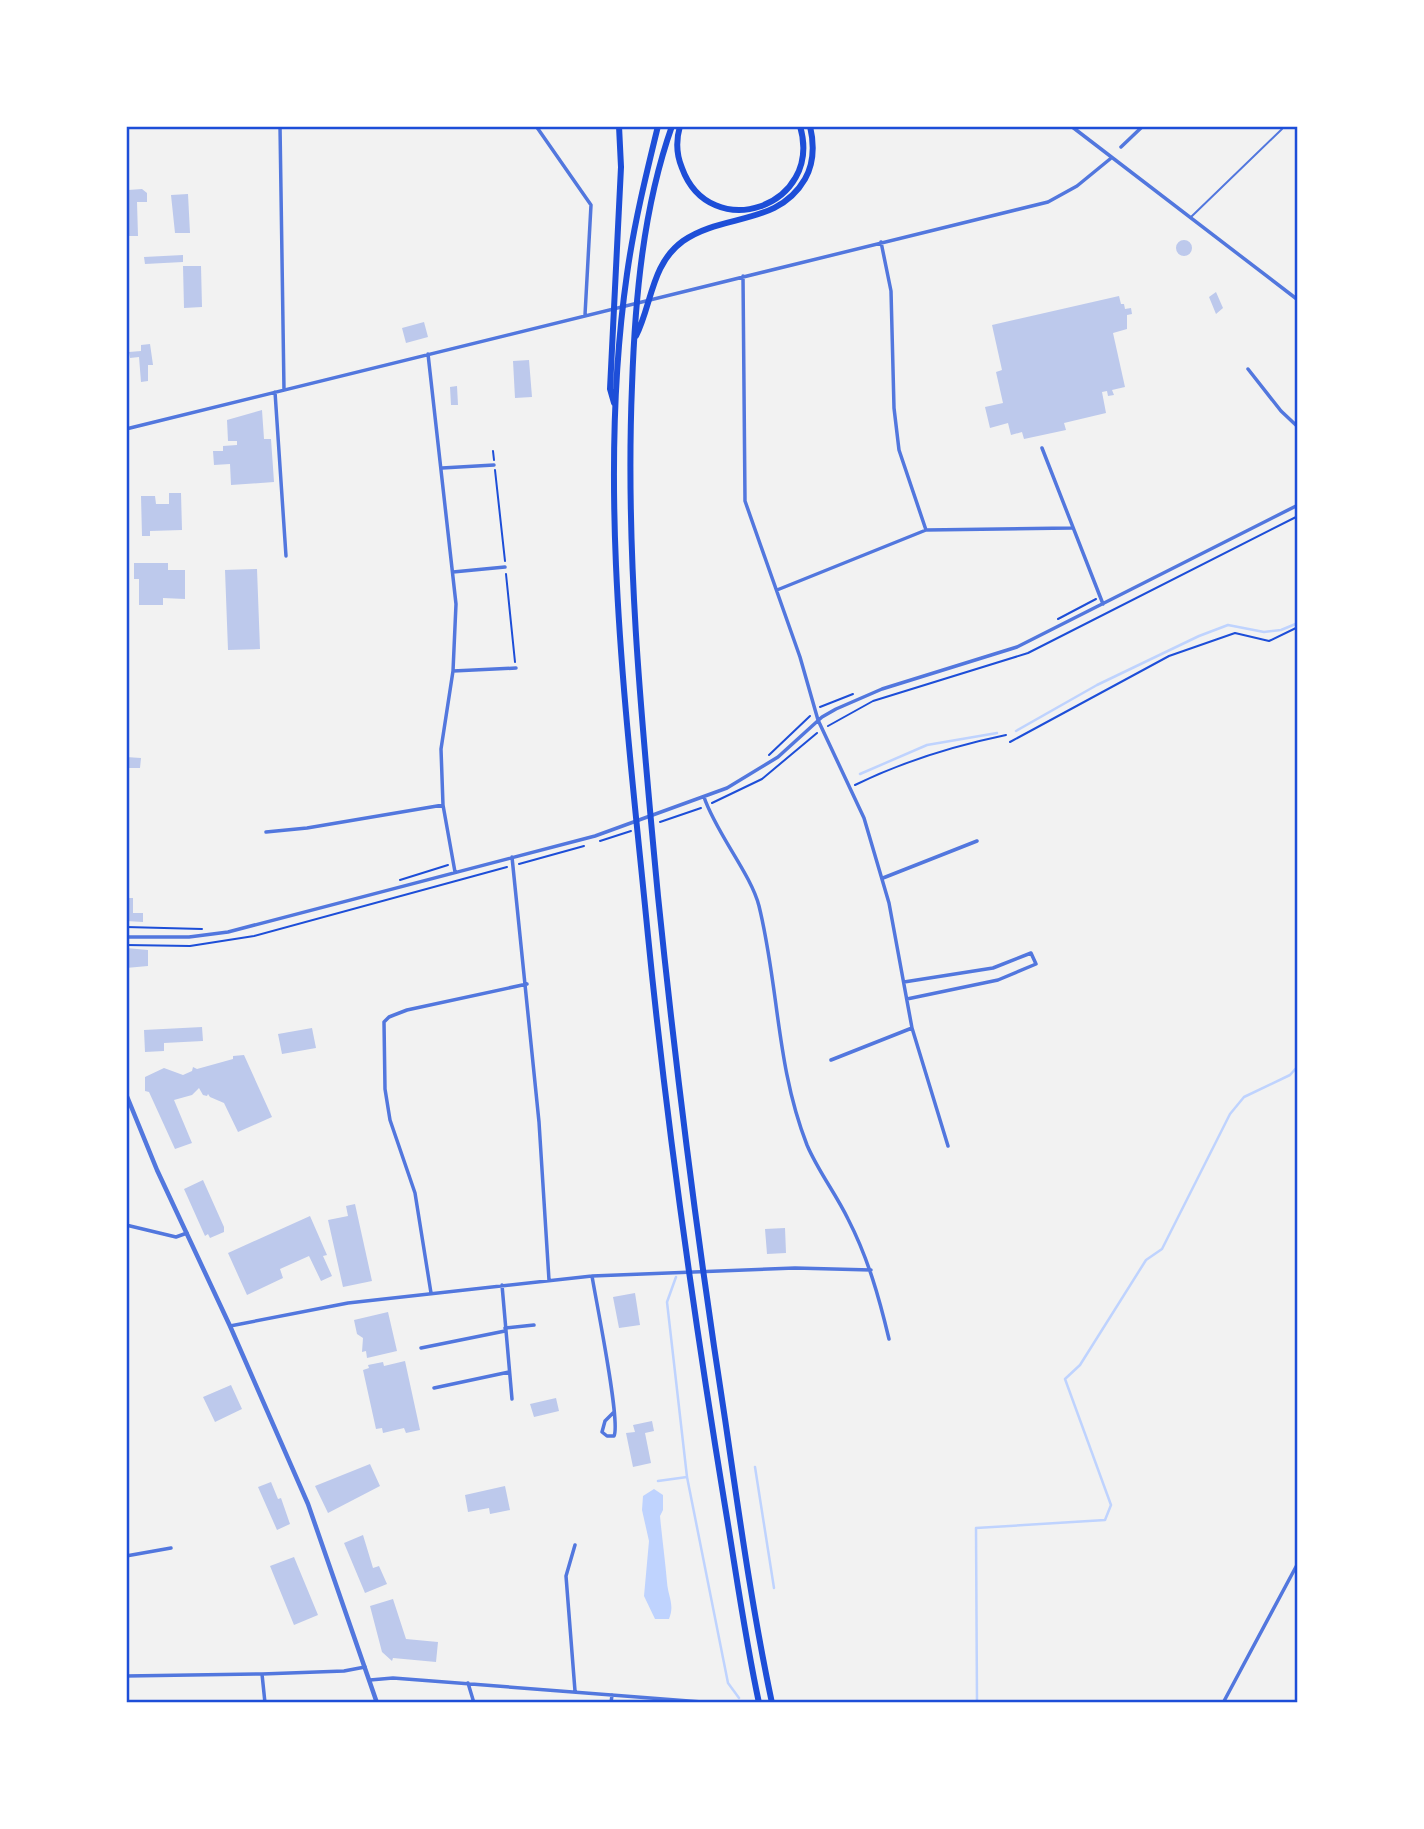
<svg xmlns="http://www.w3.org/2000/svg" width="1424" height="1829" viewBox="0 0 1424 1829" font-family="Quicksand,sans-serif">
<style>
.water{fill:#bfd3fe}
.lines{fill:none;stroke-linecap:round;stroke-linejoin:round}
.stream{stroke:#bfd3fe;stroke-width:2.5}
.building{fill:#bdc9ec}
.path{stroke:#1d4ed8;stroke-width:2}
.service{stroke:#5277de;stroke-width:2}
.minor{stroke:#5277de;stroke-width:3.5}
.tertiary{stroke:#5277de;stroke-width:4.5}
.motorway{stroke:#1d4ed8;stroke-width:6}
.neatline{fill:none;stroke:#1d4ed8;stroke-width:2.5}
</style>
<rect width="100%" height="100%" fill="#f2f2f2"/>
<path class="water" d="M654 1489 663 1495V1510L660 1516C662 1538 665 1559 667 1582 668 1597 675 1604 669 1619H655L644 1596 649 1541 642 1510 643 1496Z"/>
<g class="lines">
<path class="stream" d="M1016 731 1097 685 1199 636 1228 625 1264 632 1281 630 1298 623
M860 774 927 745 997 733
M676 1277 667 1302 687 1477 728 1683 739 1698
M755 1467 774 1588
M658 1481 687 1477
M977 1703 976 1528 1105 1520 1111 1505 1065 1379 1080 1365 1146 1260 1162 1249 1230 1114 1244 1097 1290 1075 1298 1066"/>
</g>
<path class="building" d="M142 189 147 193V202H137L138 236H129L128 190Z
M188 194 190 233H175L171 195Z
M1176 248a8 8 0 1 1 16 0a8 8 0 1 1-16 0Z
M183 255V262L145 264 144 257Z
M183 266H201L202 307 184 308Z
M1216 292 1223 308 1216 314 1209 297Z
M1119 296 1121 304H1124L1125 309 1131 308 1132 314 1127 315V329L1113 333 1125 387 1112 390 1114 395 1108 396 1107 391 1102 392 1106 413 1064 423 1066 430 1024 439 1022 432 1011 435 1008 423 990 428 985 407 1003 403 996 372 1002 370 992 325Z
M424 322 428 337 406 343 402 328Z
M150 344 153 365H148V381L141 382 139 357 130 358 129 352 141 351V345Z
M529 360 532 397 515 398 513 361Z
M457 386 458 405H451L450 387Z
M262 410 264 439H271L274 482 231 485 230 464 214 465 213 451H223V446L237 445V441H228L227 420Z
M169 493H181L182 530 150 531V536H142L141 496H155L156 504H169Z
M134 563H168V570H185V599L163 598V605H139V579H134Z
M257 569 260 649 228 650 225 570Z
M126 757 141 758 140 768H126Z
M126 898H133V913H143V922L126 921Z
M126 948 148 950V966L126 968Z
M202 1027 203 1041 164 1043V1051L145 1052 144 1030Z
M312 1028 316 1048 282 1054 278 1034Z
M244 1055 272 1117 238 1132 224 1103 210 1097 208 1094 207 1096 203 1095 199 1088 192 1095 174 1100 192 1143 175 1149 149 1092 145 1091V1077L164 1068 183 1075 192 1071 193 1067 197 1069 233 1059V1056Z
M203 1180 224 1227V1232L210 1238 208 1234 205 1236 184 1189Z
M355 1204 372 1281 343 1287 328 1220 348 1216 346 1206Z
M310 1216 327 1255 323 1256 332 1276 321 1281 309 1256 280 1269 283 1278 247 1295 228 1253Z
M785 1228 786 1253 767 1254 765 1229Z
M635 1293 640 1325 619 1328 613 1297Z
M388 1312 397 1351 367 1358 366 1351 362 1352 363 1338 357 1334 354 1320Z
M405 1361 420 1430 406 1433 404 1428 383 1433 382 1428 376 1429 363 1370 369 1368 368 1365 383 1362 384 1366Z
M231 1385 242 1409 215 1422 203 1397Z
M556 1398 559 1411 534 1417 530 1404Z
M652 1421 654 1431 645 1433 651 1463 633 1467 626 1433 635 1432 633 1425Z
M370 1464 380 1486 328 1513 315 1486Z
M271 1482 278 1499 281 1498 290 1524 277 1530 258 1487Z
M505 1486 510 1510 490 1514 489 1508 468 1512 465 1495Z
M363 1535 373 1568 379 1566 387 1584 365 1593 344 1543Z
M294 1557 318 1615 294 1625 270 1566Z
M393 1599 406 1639 438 1642 436 1662 393 1658 392 1661 382 1652 370 1606Z"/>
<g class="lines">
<path class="path" d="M493 451 494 460
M495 470 505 561
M506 574 515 662
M1058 619 1096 599
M820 707 853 694
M828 726 873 701 1028 653 1298 516
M1010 742 1169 656 1235 633 1269 641 1298 627
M769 755 810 716
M855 785C904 761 953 746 1006 735
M712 803 762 779 817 733
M660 822 701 808
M600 841 631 831
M519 864 584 846
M400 880 448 865
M126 927 202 929
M126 945 190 946 254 936 507 867"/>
<path class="service" d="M1191 217 1282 129 1278 126"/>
<path class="minor" d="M280 126 284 390
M536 126 591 205 585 315
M1071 126 1298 300
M1121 147 1143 126
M881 242 891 291 894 408 899 450 926 530
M743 276 745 501 800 657 818 720 864 818 889 903 912 1028 948 1146
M428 354 456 604 453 671 441 749 443 805 455 872
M1248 369 1281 411 1298 427
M275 392 286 556
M126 429 1048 202 1077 186 1110 159
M1042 448 1103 604
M442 468 494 465
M453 572 505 567
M777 590 926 530 1071 528
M453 671 516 668
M704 797C716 833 751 874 759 906 779 987 776 1066 807 1145 818 1171 836 1194 848 1219 868 1258 879 1297 889 1339
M266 832 307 828 443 805
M512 857 539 1122 549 1280
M883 878 977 841
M126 937H189L228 932 595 836 727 788 778 757 822 717 836 709 882 689 1017 647 1298 505
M904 982 993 968 1031 953 1036 964 998 980 907 999
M831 1060 912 1028
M126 1225 176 1237 187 1233
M592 1276C596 1301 621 1422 614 1436H607L602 1432 605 1421 614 1412
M502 1285 512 1399
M431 1293 415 1193 390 1120 385 1089 384 1022 389 1017 407 1010 527 984
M230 1326 348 1303 592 1276 795 1268 871 1270
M505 1328 534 1325
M421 1348 505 1331
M434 1388 509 1372
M575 1545 566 1576 575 1691
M126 1556 171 1548
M262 1674 265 1703
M126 1676 262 1674 344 1671 365 1667
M370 1680 393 1678 715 1703
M468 1683 474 1703
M611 1703 612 1695
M1223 1703 1298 1563"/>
<path class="tertiary" d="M126 1094 157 1170 230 1326 308 1504 377 1703"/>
<path class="motorway" d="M658 126C646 175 634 224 627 274 596 489 627 721 648 936 667 1127 694 1317 725 1506 736 1572 745 1638 759 1703
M672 126C643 208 635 299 632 386 625 556 642 726 658 896 676 1071 698 1245 725 1419 739 1514 752 1609 772 1703
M680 126C676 140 676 154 682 168 710 245 824 207 800 126
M636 336C652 304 651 264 683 241 723 213 778 226 805 179 814 163 814 143 810 126
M614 403 610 389 621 167 619 126"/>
</g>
<rect width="1424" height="1829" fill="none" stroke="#ffffff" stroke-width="256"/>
<rect x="128" y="128" width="1168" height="1573" class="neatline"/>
</svg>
